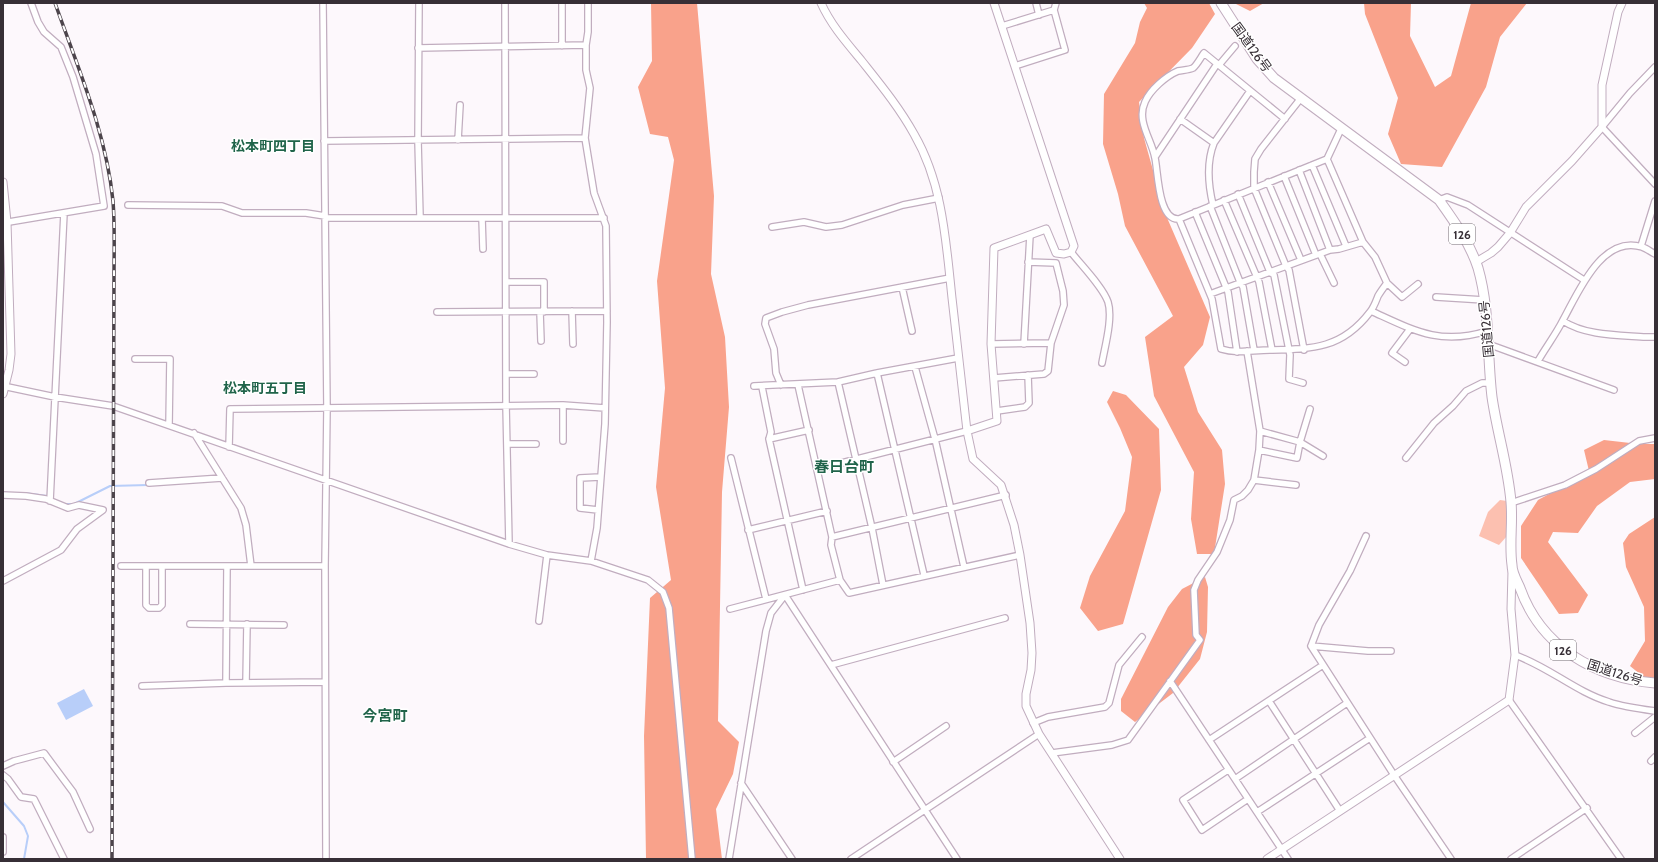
<svg xmlns="http://www.w3.org/2000/svg" width="1658" height="862" viewBox="0 0 1658 862" font-family="Cabin,'Noto Sans JP',sans-serif">
<style>
.green{fill:#fcc0b0}
.forest{fill:#f9a28b}
.water{fill:#b8cef9}
.lines{fill:none;stroke-linecap:round;stroke-linejoin:round}
.stream{stroke:#b8cef9;stroke-width:2}
.minor-casing{stroke:#c1adbf;stroke-width:8}
.tertiary-casing{stroke:#c1adbf;stroke-width:9}
.trunk-casing{stroke:#c1adbf;stroke-width:11}
.minor{stroke:#fff;stroke-width:5.5}
.tertiary{stroke:#fff;stroke-width:7}
.trunk{stroke:#fff;stroke-width:9}
.rail-casing{stroke:#4c444b;stroke-width:3.5}
.rail{stroke:#fff;stroke-width:2;stroke-dasharray:6;stroke-linecap:butt}
.labels{text-anchor:middle;dominant-baseline:central;stroke-width:3;stroke-linejoin:round;paint-order:stroke}
.shield{fill:#fff;stroke:#736d72;stroke-width:1}
.shield-label{font-size:12px;font-weight:bold;fill:#372f36}
.street-label{font-size:13px;fill:#372f36;stroke:#fff}
.neighbourhood-label{font-size:14px;font-weight:bold;fill:#20644a;stroke:#fff}
.quarter-label{font-size:15px;font-weight:bold;fill:#20644a;stroke:#fff}
</style>
<rect width="100%" height="100%" fill="#fdf8fc"/>
<path class="green" d="M1500 500 1507 501V536L1499 545 1479 536 1488 512Z"/>
<path class="forest" d="M651 3H697L714 196 711 274 725 337 729 407 722 492 718 721 739 742 733 774 716 809 722 859H646L644 736 650 598 671 580 656 487 665 388 657 281 674 160 668 137 650 134 638 87 652 61Z
M1144 3H1209L1215 14 1192 48 1139 102 1144 138 1165 213 1210 317 1203 345 1184 367 1198 412 1222 450 1225 484 1214 554H1197L1191 519 1194 472 1154 396 1145 337 1173 316 1125 226 1118 194 1103 144 1104 94 1135 43 1140 22 1147 8Z
M1234 3H1264L1250 11Z
M1364 3H1411L1410 36 1435 87 1451 76 1471 3H1527L1500 37 1486 87 1442 167 1401 164 1388 134 1398 98 1365 14Z
M1113 391 1126 395 1159 429 1161 490 1123 624 1098 631 1080 608 1090 576 1125 511 1132 457 1120 428 1107 402Z
M1604 440 1639 444H1655V479L1630 482 1597 506 1578 533 1553 532 1548 542 1588 595 1578 613 1559 614 1521 558V526L1538 500 1575 480 1589 471 1584 450Z
M1655 517V678L1646 679 1630 666 1645 641 1644 607 1626 567 1623 543 1629 534Z
M1205 577 1208 587 1207 632 1200 659 1173 693 1135 722 1121 711V699L1168 607 1182 589Z"/>
<path class="water" d="M84 689 93 706 66 720 57 703Z"/>
<g class="lines">
<path class="stream" d="M24 493 47 496
M65 504H74L110 486 148 485
M3 802 24 826 28 836 24 859"/>
<defs>
<path id="minor" d="M323 3 327 408 325 566 326 859
M419 3 418 141 420 217
M505 3 506 405 509 544
M588 3V32L586 45V70L590 88 585 138 594 193 606 226 607 322 605 424 597 528 591 561
M1036 3 1039 15
M562 4V46
M1002 26 1054 10
M418 48 586 45
M1219 65 1235 46
M1015 66 1065 50 1054 10 1056 3
M1655 67 1630 93 1602 127 1655 184
M1301 98 1261 149 1255 159 1254 172V188L1286 266 1289 270 1304 350
M1180 119 1214 143
M1285 119 1204 53C1201 57 1197 65 1193 68 1189 70 1182 70 1178 71 1166 76 1150 90 1145 102 1136 121 1152 140 1155 158 1158 171 1158 221 1179 219L1327 159 1341 129
M458 140 460 105
M324 141 585 138
M1155 157 1217 64
M1327 159 1363 242 1375 257 1387 283 1402 297 1418 284
M1312 165 1346 246
M1299 170 1330 250
M1284 176 1316 255
M1268 182 1301 260
M1238 194 1270 272 1274 275 1290 355 1289 379 1303 383
M1224 200 1259 282 1272 350
M1439 200 1447 197 1468 205 1584 280
M128 205 222 206 242 213H306L325 216
M1213 205C1208 184 1206 163 1214 143L1250 91
M1210 206 1240 282 1243 287 1254 350
M1195 212 1228 292 1237 352
M325 218H604
M482 218 483 249
M1179 219 1212 299 1221 349C1237 354 1253 350 1270 350 1312 349 1342 349 1370 312 1374 307 1376 301 1378 296 1381 291 1384 287 1387 283
M3 223 104 206 96 154 73 77 61 47 44 32 38 22 31 3
M772 227 804 222 826 227 842 225 903 205 939 198
M1641 246 1655 201
M1071 252C1081 265 1103 287 1108 302 1113 318 1105 346 1102 363
M1320 254 1334 283
M506 282H544V312
M902 287 912 331
M1210 294 1330 250 1339 249 1363 242
M1436 297 1484 300
M572 311 573 344
M1371 311C1413 330 1440 346 1487 331
M437 312 607 311
M540 312 541 341
M1563 321C1586 336 1619 335 1646 337H1655
M991 344 1051 343
M1024 344 1030 235
M1488 344 1614 390
M135 359H170L169 425
M1538 361C1546 347 1556 334 1563 320 1578 293 1602 234 1642 247 1646 248 1651 252 1655 254
M1405 362 1392 353 1410 329
M915 367 935 439 964 567
M877 373 924 575
M506 374H534
M994 378 1044 374 1048 371 1051 343 1064 305 1063 291 1056 263 1028 262
M838 382 872 528 883 585
M781 385 776 373 774 349 765 324 766 318 782 312 808 305 950 278
M798 385 832 537 831 545 840 580 849 593 1020 555
M3 386 55 397 113 406 509 544 547 555 591 561 648 580 663 592 669 608 692 859
M754 386 838 382 877 373 958 358
M762 387 771 432 769 439 803 590
M997 411 1025 407 1029 403 1028 375
M1260 431 1300 442 1323 456
M194 433 241 508 246 525 251 566
M769 439 809 430
M563 441V405
M507 444H536
M229 447 230 409 563 405 605 408
M1259 450 1297 458 1300 442 1310 409
M731 458 766 599
M1406 458 1434 423 1453 406 1466 391 1482 383H1491
M818 469 967 431
M1254 480 1296 485
M149 483 222 478
M3 495 26 496 46 499 68 508 79 505 103 510 77 529 61 550 3 581
M50 501 64 213
M1511 503 1565 485 1596 469 1639 441 1655 438
M598 510 580 508V478L600 477
M748 530 827 511
M832 537 1006 495
M121 566H325
M146 566V605L149 608H159L162 605V566
M730 609 840 580
M539 621 547 555
M190 624 284 625
M1311 646 1394 775 1451 859
M1311 646 1319 625 1350 571 1366 536
M1311 646 1368 651H1391
M1515 655C1549 667 1576 692 1609 702 1624 707 1640 709 1655 711
M831 665 1005 618
M1170 681 1288 859
M226 683 227 566
M246 683 247 624
M142 686 226 683 325 682
M1509 700 1621 859
M1269 701 1340 811
M1033 723 1048 717 1105 707 1109 703 1119 665 1142 637
M1635 733 1655 717
M1209 740 1323 665
M1052 753 1112 745 1128 740 1200 640 1196 635 1194 590 1198 580 1217 552 1230 520 1234 500 1242 496 1248 490 1254 480 1259 450 1260 431 1247 351
M1651 761 1655 757
M893 762 946 726
M3 766 14 761 44 753 73 792 90 829
M1228 770 1183 800 1202 830 1248 799
M3 775 8 779 21 797 34 799 64 859
M1235 779 1347 703
M741 783 792 859
M1257 812 1370 738
M3 837V852
M729 859 766 631 771 613 785 595 957 859
M851 859 1039 734
M1511 859 1587 808"/>
<path id="tertiary" d="M821 3C831 25 846 42 861 60 880 84 899 107 914 134 943 184 946 242 952 298 957 342 962 387 967 431L973 459 1001 485 1014 525 1020 555 1030 623 1032 653 1031 670 1026 694V706L1039 734 1120 859
M3 182 7 222 11 354 9 370 3 394
M1476 262 1491 253 1498 247 1510 233 1526 207 1572 161 1602 127V85L1618 12 1622 3
M967 431 997 421 991 344 994 248 1046 229 1056 253 1064 254 1071 252 1074 246 994 3
M1267 859 1509 700 1515 655 1511 609 1512 571"/>
<path id="trunk" d="M1221 3 1257 59 1274 78 1439 200C1454 221 1470 243 1478 268 1490 309 1487 356 1492 397 1497 432 1508 466 1511 502 1513 523 1509 544 1512 565 1512 573 1517 581 1520 588 1541 647 1595 678 1655 683"/>
</defs>
<use href="#minor" class="minor-casing"/>
<use href="#tertiary" class="tertiary-casing"/>
<use href="#trunk" class="trunk-casing"/>
<use href="#minor" class="minor"/>
<use href="#tertiary" class="tertiary"/>
<use href="#trunk" class="trunk"/>
<defs>
<path id="rail" d="M55 3C78 68 106 132 113 201 115 226 114 252 114 277L112 859"/>
</defs>
<use href="#rail" class="rail-casing"/>
<use href="#rail" class="rail"/>
</g>
<g class="labels">
<g class="shield">
<rect x="1449" y="224" width="26" height="20" rx="3"/>
<rect x="1550" y="640" width="26" height="20" rx="3"/>
</g>
<g class="shield-label">
<text x="1462" y="234">126</text>
<text x="1563" y="650">126</text>
</g>
<g class="street-label">
<text transform="translate(1252 47) rotate(54)">国道126号</text>
<text transform="translate(1486 329) rotate(-95)">国道126号</text>
<text transform="translate(1615 672) rotate(18)">国道126号</text>
</g>
<g class="neighbourhood-label">
<text x="273" y="146">松本町四丁目</text>
<text x="265" y="388">松本町五丁目</text>
</g>
<g class="quarter-label">
<text x="844" y="467">春日台町</text>
<text x="385" y="716">今宮町</text>
</g>
</g>
<rect width="1658" height="862" fill="none" stroke="#372f36" stroke-width="8"/>
</svg>
